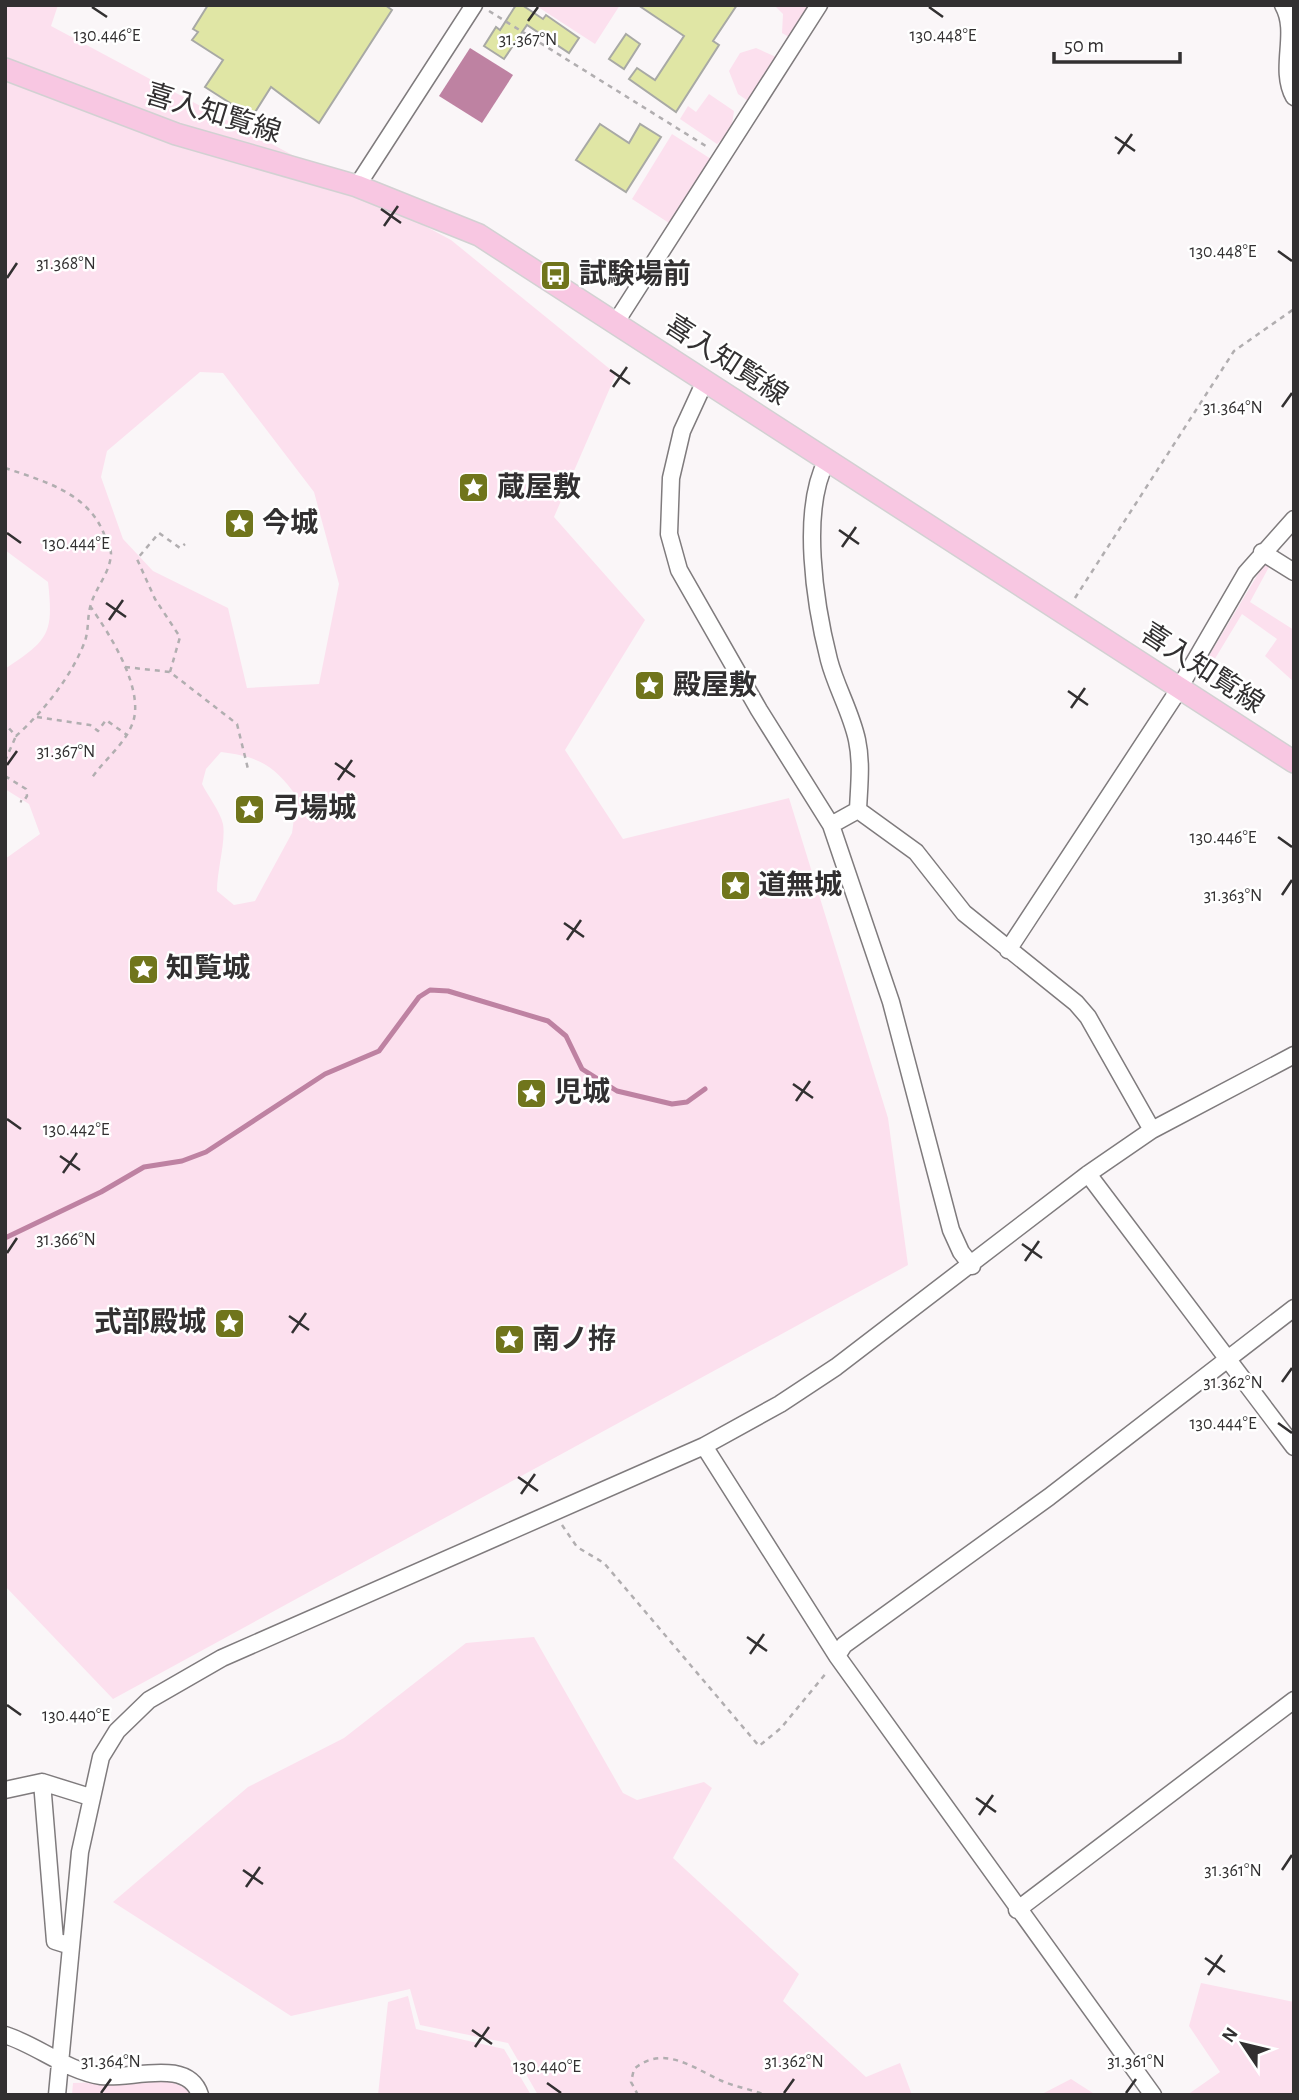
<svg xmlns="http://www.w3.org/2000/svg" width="1299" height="2100" viewBox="0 0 1299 2100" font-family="'Alegreya Sans','Noto Sans JP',sans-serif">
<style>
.green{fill:#fce0ee;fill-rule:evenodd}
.water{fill:#be82a2}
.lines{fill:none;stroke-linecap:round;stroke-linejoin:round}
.stream{stroke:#be82a2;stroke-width:5}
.building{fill:#e0e6a5;stroke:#a8a9a5;stroke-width:2}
.minor-casing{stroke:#7f7b7d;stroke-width:19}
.major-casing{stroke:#d2d1d2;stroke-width:24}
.path{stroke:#b1aeb0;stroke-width:2.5;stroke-dasharray:5 5;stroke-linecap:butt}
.minor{stroke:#fff;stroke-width:16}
.major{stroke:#f8c7e2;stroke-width:21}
.ticks{fill:none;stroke:#323031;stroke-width:2.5}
.labels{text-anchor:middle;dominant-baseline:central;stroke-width:5;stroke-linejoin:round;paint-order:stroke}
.street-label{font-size:28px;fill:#323031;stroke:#fff}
.poi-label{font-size:28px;font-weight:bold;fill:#323031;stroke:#fff;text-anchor:start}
.ticks-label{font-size:18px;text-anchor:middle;fill:#323031;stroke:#fff;stroke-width:5;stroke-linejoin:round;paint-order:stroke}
</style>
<rect width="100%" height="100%" fill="#faf6f8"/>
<path class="green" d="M5 5H58L51 26 451 240 616 374 554 517 645 620 565 750 623 839 789 798 888 1118 908 1265 113 1699 5 1586V859L40 834 29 804 5 789V669C48 640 54 635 48 582L5 550ZM200 372 223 373 314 492 339 584 319 684 247 688 228 608 153 571 123 539 101 477 107 451ZM221 752C260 757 274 765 297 797L292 833 255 901 234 905 217 891C217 869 226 842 223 824 220 811 208 796 202 784L206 769Z
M535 5H620L595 44Z
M774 5H810L789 37 782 33 783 14Z
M756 48 776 57 748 101 738 94 729 71 740 53Z
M709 94 734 111 731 131 717 144 680 119 688 106 696 112Z
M672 134 711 159 669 223 632 199Z
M1264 564 1269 567 1250 602 1294 630V682L1265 656 1277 639 1242 614 1213 662 1207 659Z
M534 1637 623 1793 637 1800 704 1782 712 1788 673 1858 799 1974 783 2001 866 2077 900 2063 912 2095H538L508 2043 420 2025 410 1989 291 2016 113 1902 248 1787 344 1738 466 1643Z
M1201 1983 1294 2002V2095H1187L1220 2072 1189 2026Z
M408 1996 416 2029 504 2049 531 2095H378L388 2002Z
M1071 2079 1096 2095H1040Z
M166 2080 193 2091 194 2095H72L73 2083Z"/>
<path class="water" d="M470 48 513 75 482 123 439 96Z"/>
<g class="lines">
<path class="stream" d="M5 1238 101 1192 144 1167 182 1161 206 1152 325 1074 379 1051 419 997 430 990 448 991 548 1021 566 1036 582 1069 617 1091 672 1104 687 1102 705 1089"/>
</g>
<path class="building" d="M208 5H385L392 10 319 123 271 87 252 117 205 87 223 60 192 40 198 32 193 29Z
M516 5H522L543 19 546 15 579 38 569 53 527 25 504 59 484 46 496 27 500 30Z
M638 5H737L713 41 719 45 676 112 629 79 637 68 655 80 684 36Z
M626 34 640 44 624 69 609 59Z
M600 124 629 143 640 124 661 137 626 192 576 160Z"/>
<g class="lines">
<defs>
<path id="minor" d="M1283 5C1299 33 1278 68 1294 97
M357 186 474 5
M616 322 819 5
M705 381 682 431 671 478 669 534 679 570 759 710 831 825 891 1002 951 1230 961 1252 972 1266
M827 460C800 510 815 605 829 660 836 687 851 712 857 740 862 763 859 786 858 810
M1262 552 1294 572
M831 825 858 810 916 852 964 913 1076 1003 1088 1017 1152 1130
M1008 950 1174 697 1246 573 1294 519
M1088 1174 1294 1447
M704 1446 837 1656 1153 2095
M837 1656 844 1645 1049 1497 1294 1308
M42 1782 55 1941 71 1946
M5 1790 42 1782 90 1797
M1017 1910 1294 1700
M5 2035C37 2045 67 2071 101 2076 130 2080 188 2057 200 2095
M57 2095 80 1852 101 1757 117 1731 149 1700 222 1658 704 1446 780 1404 836 1367 1088 1174 1152 1130 1294 1055"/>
<path id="major" d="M5 69 176 134 357 186 479 235 1294 762"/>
</defs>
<use href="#minor" class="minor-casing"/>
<use href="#major" class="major-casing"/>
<path class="path" d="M489 11 709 148
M5 468C44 481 88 493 104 534 107 540 111 548 111 554 110 573 96 587 91 604 87 616 89 629 85 641 72 676 43 712 16 736L5 724
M1075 598 1234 351 1294 309
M90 606C109 633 148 693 131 727 122 747 103 761 91 779
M125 667 170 672 237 724 248 769
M170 672 180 637 155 599 137 559 159 533 180 548 185 544
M37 717 90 725 98 731 106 720 127 735
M5 761 16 736
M5 776 26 789 27 796 23 802 20 801
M562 1525 577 1547 604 1563 759 1746 781 1728 827 1672
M638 2095 631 2082 634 2069C664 2044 693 2068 722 2081 735 2087 751 2089 765 2095"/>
<use href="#minor" class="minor"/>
<use href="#major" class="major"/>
</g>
<path class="ticks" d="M92 7 107 17M929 7 943 17M528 21 538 7M1115 137 1135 151M1118 154 1132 134M381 209 401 223M384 226 398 206M1278 251 1292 261M7 278 17 263M610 370 630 384M613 387 627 367M1282 407 1292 393M839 530 859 544M7 533 21 543M842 547 856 527M106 603 126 617M109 620 123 600M1068 691 1088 705M1071 708 1085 688M335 763 355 777M7 765 17 751M338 780 352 760M1278 837 1292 847M1282 895 1292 880M564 923 584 937M567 940 581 920M793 1084 813 1098M796 1101 810 1081M7 1119 21 1129M60 1156 80 1170M63 1173 77 1153M1022 1244 1042 1258M7 1253 17 1238M1025 1261 1039 1241M289 1316 309 1330M292 1333 306 1313M1282 1382 1292 1368M1278 1423 1292 1433M518 1477 538 1491M521 1494 535 1474M747 1637 767 1651M750 1654 764 1634M7 1705 21 1715M976 1798 996 1812M979 1815 993 1795M243 1870 263 1884M1282 1870 1292 1855M246 1887 260 1867M1205 1958 1225 1972M1208 1975 1222 1955M472 2030 492 2044M475 2047 489 2027M547 2083 561 2093M101 2093 111 2079M784 2093 794 2079M1126 2093 1136 2079"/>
<defs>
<symbol id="bus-square" viewBox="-11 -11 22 22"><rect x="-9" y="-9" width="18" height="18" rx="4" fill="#70751c" stroke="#fff"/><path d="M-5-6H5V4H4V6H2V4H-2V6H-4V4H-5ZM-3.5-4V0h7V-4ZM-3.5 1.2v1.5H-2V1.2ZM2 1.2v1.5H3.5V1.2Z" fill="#fff"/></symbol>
<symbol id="sight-square" viewBox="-11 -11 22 22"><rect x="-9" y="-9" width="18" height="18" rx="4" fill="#70751c" stroke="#fff"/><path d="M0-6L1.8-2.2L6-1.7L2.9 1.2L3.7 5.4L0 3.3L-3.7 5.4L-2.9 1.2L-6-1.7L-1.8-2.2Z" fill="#fff"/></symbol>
</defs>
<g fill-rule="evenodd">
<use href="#bus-square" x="538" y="258" width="35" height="35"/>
<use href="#sight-square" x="456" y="470" width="35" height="35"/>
<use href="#sight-square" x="222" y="506" width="35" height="35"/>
<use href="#sight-square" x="632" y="668" width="35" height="35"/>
<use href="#sight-square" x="232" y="792" width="35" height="35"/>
<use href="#sight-square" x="718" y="868" width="35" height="35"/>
<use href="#sight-square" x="126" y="952" width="35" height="35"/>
<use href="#sight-square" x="514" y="1076" width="35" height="35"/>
<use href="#sight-square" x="212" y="1306" width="35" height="35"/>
<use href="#sight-square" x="492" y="1322" width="35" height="35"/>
</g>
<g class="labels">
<g class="street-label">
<text transform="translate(213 114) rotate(17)">喜入知覧線</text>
<text transform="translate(726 361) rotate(33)">喜入知覧線</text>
<text transform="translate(1202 669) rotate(33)">喜入知覧線</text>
</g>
<g class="poi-label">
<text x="579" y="275">試験場前</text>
<text x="497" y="488">蔵屋敷</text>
<text x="262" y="524">今城</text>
<text x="673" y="686">殿屋敷</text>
<text x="272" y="809">弓場城</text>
<text x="758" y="886">道無城</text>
<text x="166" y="969">知覧城</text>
<text x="554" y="1093">児城</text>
<text x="206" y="1323" text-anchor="end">式部殿城</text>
<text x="532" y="1340">南ノ拵</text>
</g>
</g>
<g class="ticks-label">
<text x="107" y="41">130.446°E</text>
<text x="943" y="41">130.448°E</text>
<text x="528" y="45">31.367°N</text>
<text x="1223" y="257">130.448°E</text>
<text x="66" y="269">31.368°N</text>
<text x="1233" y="413">31.364°N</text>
<text x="76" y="549">130.444°E</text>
<text x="66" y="757">31.367°N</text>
<text x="1223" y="843">130.446°E</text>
<text x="1233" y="901">31.363°N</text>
<text x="76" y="1135">130.442°E</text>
<text x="66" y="1245">31.366°N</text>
<text x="1233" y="1388">31.362°N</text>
<text x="1223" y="1429">130.444°E</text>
<text x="76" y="1721">130.440°E</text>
<text x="1233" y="1876">31.361°N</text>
<text x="111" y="2067">31.364°N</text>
<text x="794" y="2067">31.362°N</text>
<text x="1136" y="2067">31.361°N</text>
<text x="547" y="2072">130.440°E</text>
</g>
<rect width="1299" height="2100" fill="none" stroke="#323031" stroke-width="14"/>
<g transform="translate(1243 2044) rotate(305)" stroke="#ffffff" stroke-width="5" paint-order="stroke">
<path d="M0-5L12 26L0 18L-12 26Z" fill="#323031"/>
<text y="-10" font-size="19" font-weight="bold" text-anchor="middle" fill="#323031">N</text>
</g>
<path d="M1054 52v10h126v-10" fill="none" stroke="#323031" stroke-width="3.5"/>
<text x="1064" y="52" font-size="21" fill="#323031" stroke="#ffffff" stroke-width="5" paint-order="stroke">50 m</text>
</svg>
